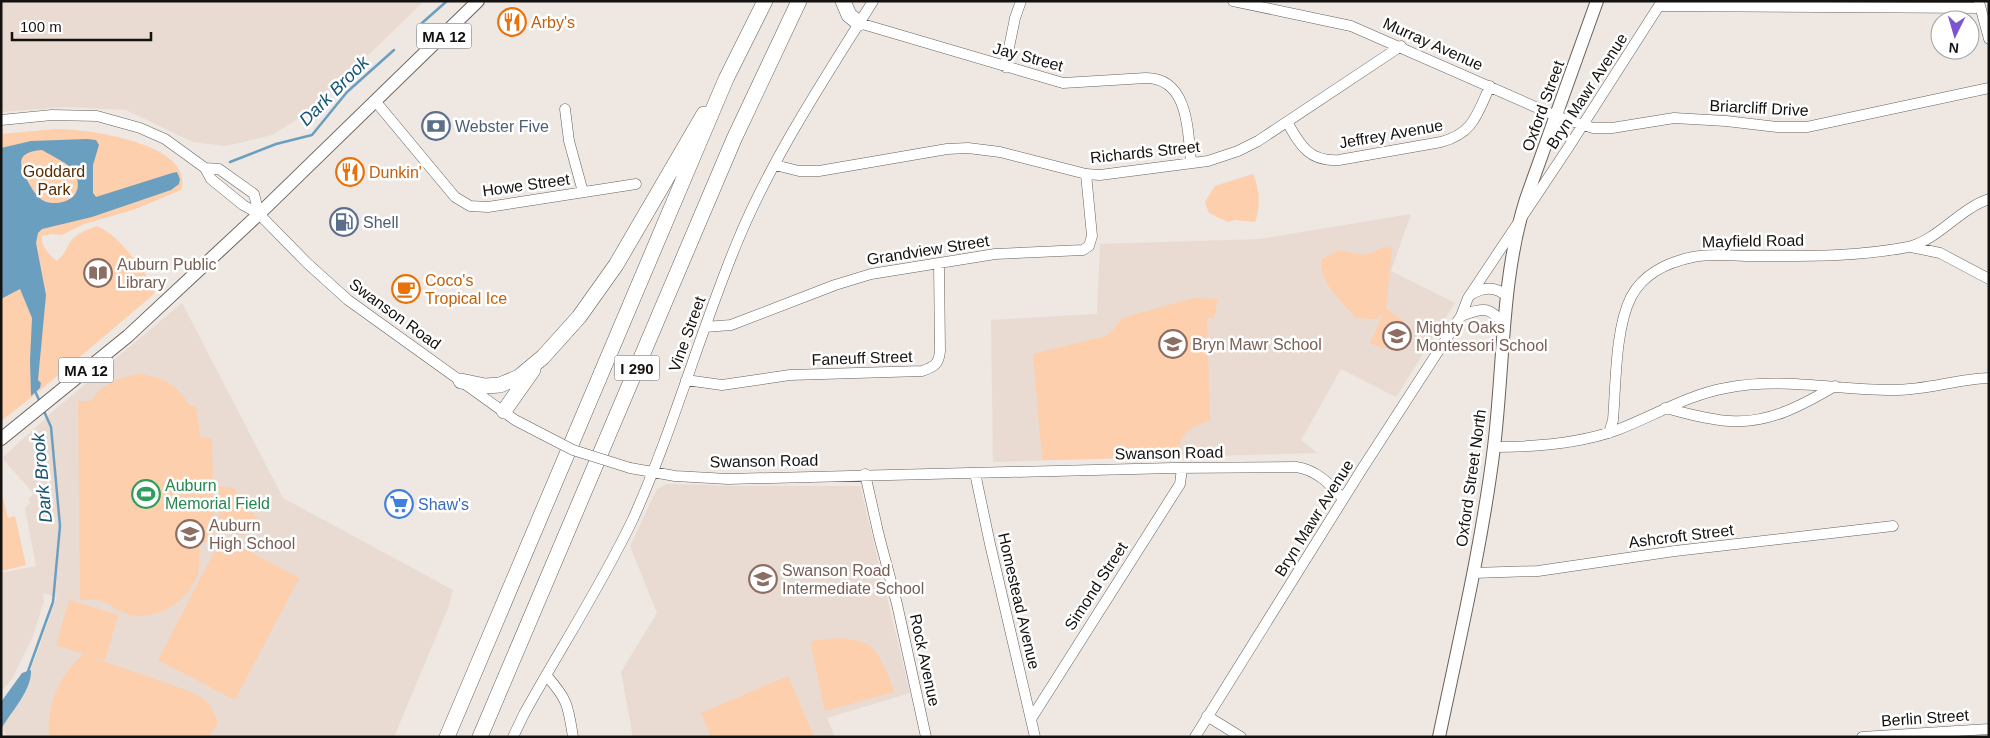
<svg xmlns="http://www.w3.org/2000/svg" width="1990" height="738" viewBox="0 0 1990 738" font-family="Helvetica,sans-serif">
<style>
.built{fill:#e9dbd1}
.green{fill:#fdcfac}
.water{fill:#6b9fbf;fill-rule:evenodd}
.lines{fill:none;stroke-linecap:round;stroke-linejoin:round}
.stream{stroke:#6b9fbf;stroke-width:2.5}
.minor-casing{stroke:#67615c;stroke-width:11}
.major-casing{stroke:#67615c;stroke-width:14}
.highway-casing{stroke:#67615c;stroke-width:16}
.minor{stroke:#fff;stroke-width:10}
.major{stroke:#fff;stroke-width:12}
.highway{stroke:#fff;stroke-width:15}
.minor-bridge-casing{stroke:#67615c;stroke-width:11;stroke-linecap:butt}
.minor-bridge{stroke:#fff;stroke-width:10}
.labels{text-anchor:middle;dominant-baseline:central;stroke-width:5;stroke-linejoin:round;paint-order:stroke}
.shield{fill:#fff;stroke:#5a5958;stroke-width:1}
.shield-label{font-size:15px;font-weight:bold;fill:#141210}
.food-label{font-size:16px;fill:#c56008;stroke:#fff;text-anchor:start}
.street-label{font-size:16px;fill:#141210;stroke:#fff}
.service-label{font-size:16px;fill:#4e5e75;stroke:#fff;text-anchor:start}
.park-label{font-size:16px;fill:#592d00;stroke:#fff}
.education-label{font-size:16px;fill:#785e54;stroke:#fff;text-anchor:start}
.leisure-label{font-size:16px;fill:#27864d;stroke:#fff;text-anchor:start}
.shop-label{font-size:16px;fill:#366cbe;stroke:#fff;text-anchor:start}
.water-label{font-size:18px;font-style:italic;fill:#165576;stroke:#fff}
</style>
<rect width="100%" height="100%" fill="#eee7e2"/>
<path class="built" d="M1 1H424L311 111 272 135 226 146 193 142 126 110 65 107 1 112Z
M1411 214 1391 271 1455 303 1396 397 1341 369 1301 440 1317 453 993 462 991 320 1097 314 1100 244 1260 239Z
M182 303 283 498 453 590 448 608 394 737H7L1 726V711L29 675 57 597 43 593 44 601 33 636 12 679 1 691V573L36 566 25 508 30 503 28 499 34 494 2 458 59 406Z
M667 484 739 486H860L910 693 827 718 835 737H633L621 672 657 613 630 546 657 489Z"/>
<path class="green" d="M56 129C86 129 196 143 181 190L133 210 84 224 62 235 51 234 42 236C41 246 49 255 57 261 64 254 65 252 69 244 74 234 87 230 97 226 120 235 141 269 156 289L153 295 37 393 1 421V134Z
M1253 174C1260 189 1261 207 1255 222L1235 220 1228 222 1209 213 1205 202 1215 186Z
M1383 247 1392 248 1386 309 1404 321 1393 347 1382 348 1370 343 1385 310 1377 319 1356 318C1343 302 1317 281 1322 259L1339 250C1359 254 1365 259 1383 247Z
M1193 298 1218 299 1214 318H1207L1210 421C1186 427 1182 434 1176 457L1042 460 1033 354 1106 336C1114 332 1117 321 1126 317Z
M140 374C164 378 178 385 190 406H196L200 437 212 439 214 541 199 543C199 556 201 570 195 581 184 604 156 619 131 615 119 613 113 606 103 601 97 599 87 600 80 600L78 401H91C104 383 119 377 140 374Z
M219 486 234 488 241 501 262 523V533L238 535 219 520Z
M1 490 8 518 15 516 26 565 1 571Z
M222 537 299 578 235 700 158 660Z
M69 600 118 615 105 660 91 657 189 691C208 701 211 703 218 723L209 737H49C46 705 60 674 84 654L56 645Z
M839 638C849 639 861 640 870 646 880 654 891 680 894 692L825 711 810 641Z
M788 676 814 737H711L701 713Z"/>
<path class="water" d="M87 139 96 140 99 145 93 165V193L96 197 172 173 177 172 180 179 179 184 171 190 92 217 42 229 38 233 36 243 46 295 38 380 41 383 40 388 31 396 30 360 32 318 20 289 1 299V148L31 141ZM42 150 65 163 77 174C77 179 79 185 77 190 74 202 54 206 44 201 38 198 34 192 31 187 20 168 12 152 42 150Z
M31 670C32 690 11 712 1 729V702L22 673Z"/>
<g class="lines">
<path class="stream" d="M422 23 447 1
M230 162 276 144 312 135 347 92 394 50
M35 391 40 402
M27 674 53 602 60 526 51 427 43 409"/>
<defs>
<path id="minor" d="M1233 1 1351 26 1556 116 1593 128H1612L1674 118 1726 121 1777 127H1807L1989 88
M1979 2 1989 39
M1659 6 1980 8
M859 23 1063 83 1146 78C1189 78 1188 132 1191 163
M1005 67 1015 18 1021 1
M376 102 455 197 470 206 488 207 636 184
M565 109 569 141 583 192
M1 120 52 115 97 116 140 128 165 139 205 168 211 179 243 205 259 214 307 263 348 300 515 420 542 434
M1287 122C1300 145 1309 162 1339 160L1441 142C1474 133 1477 114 1490 86
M775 165 799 171H819L947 149 968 148 1000 152 1086 174 1100 175 1208 161 1238 151 1258 141 1401 46
M205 168 219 169 254 194 259 214
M1911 247 1940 253 1989 279
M1470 295C1483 287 1496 285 1507 297
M1461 316C1484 307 1491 306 1505 327
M705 327 731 325 835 285 871 274 995 254 1083 250 1089 246 1092 236 1086 174
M686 380 722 385 790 375 922 371C934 367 939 364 940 351L939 263
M1665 408C1686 413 1708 420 1730 421 1768 424 1803 405 1835 386
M1609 433 1613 420C1616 384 1615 329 1631 297 1643 274 1668 262 1693 257 1712 253 1734 256 1753 256 1805 256 1857 257 1908 247 1938 240 1959 209 1989 199
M1494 447C1535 447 1578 444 1617 430 1654 416 1687 395 1726 388 1781 377 1836 390 1891 390 1924 391 1956 379 1989 378
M630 468 675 476 728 479 1173 468 1296 467C1317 470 1330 484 1343 499
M975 473 990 544 1035 737
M865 474 879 536 897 604 926 737
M1473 573 1538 571 1675 551 1893 526
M546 675C568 700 568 705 573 737
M1207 716 1241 737
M1031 719 1180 484 1182 468
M513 737 524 714C560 649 601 586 633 519 673 430 699 335 736 245 771 159 824 80 873 1
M1195 737 1362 469 1461 316 1468 298 1568 148 1662 1
M1862 737 1989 729"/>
<path id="major" d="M1 439 128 336 259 214 478 1
M1439 737C1459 641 1482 544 1494 447 1504 365 1501 278 1526 199L1597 1"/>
<path id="highway" d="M843 1 849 15 859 23
M461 381 485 386 500 385 519 377 543 357 579 317 616 265 704 114
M504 411 533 370
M447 737 726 79 765 1
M480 737 734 139 799 1"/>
</defs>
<use href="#minor" class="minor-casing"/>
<use href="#major" class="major-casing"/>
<use href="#highway" class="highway-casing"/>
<use href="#minor" class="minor"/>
<use href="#major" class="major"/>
<use href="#highway" class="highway"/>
<defs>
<path id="minor-bridge" d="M542 434 573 450 630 468"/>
</defs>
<use href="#minor-bridge" class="minor-bridge-casing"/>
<use href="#minor-bridge" class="minor-bridge"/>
</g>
<defs>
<symbol id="restaurant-ring" viewBox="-11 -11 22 22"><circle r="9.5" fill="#fff" stroke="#e8710a" stroke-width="1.5"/><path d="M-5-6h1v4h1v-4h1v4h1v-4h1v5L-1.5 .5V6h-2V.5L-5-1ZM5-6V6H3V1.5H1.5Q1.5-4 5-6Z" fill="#e8710a"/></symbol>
<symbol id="bank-ring" viewBox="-11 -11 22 22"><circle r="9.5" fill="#fff" stroke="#5c6f8a" stroke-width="1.5"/><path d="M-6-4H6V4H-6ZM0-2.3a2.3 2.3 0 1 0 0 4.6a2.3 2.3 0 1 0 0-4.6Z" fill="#5c6f8a"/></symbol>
<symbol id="fuel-ring" viewBox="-11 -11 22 22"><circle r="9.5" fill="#fff" stroke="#5c6f8a" stroke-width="1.5"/><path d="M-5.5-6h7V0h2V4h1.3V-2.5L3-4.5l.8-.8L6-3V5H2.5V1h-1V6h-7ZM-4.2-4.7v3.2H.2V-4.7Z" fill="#5c6f8a"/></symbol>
<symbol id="library-ring" viewBox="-11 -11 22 22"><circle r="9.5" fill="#fff" stroke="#8d6e63" stroke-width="1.5"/><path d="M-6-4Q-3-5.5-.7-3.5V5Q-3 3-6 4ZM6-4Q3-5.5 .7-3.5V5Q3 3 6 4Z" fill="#8d6e63"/></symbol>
<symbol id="cafe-ring" viewBox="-11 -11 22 22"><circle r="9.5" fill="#fff" stroke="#e8710a" stroke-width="1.5"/><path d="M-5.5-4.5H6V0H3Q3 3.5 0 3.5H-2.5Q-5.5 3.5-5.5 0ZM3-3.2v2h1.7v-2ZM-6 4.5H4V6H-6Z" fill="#e8710a"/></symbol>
<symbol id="school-ring" viewBox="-11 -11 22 22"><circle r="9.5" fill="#fff" stroke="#8d6e63" stroke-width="1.5"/><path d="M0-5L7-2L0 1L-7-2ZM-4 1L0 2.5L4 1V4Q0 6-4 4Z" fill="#8d6e63"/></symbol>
<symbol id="stadium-ring" viewBox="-11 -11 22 22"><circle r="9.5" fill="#fff" stroke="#2e9e5b" stroke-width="1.5"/><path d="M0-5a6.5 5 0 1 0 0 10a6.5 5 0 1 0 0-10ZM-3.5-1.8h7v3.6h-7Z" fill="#2e9e5b"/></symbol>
<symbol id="supermarket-ring" viewBox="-11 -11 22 22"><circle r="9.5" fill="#fff" stroke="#3f7fe0" stroke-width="1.5"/><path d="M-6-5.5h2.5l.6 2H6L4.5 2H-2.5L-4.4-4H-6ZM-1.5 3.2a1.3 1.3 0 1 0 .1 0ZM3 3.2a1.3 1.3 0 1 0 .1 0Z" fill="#3f7fe0"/></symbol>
</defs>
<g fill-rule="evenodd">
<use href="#restaurant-ring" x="496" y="6" width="32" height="32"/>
<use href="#bank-ring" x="420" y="110" width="32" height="32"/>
<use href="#restaurant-ring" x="334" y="156" width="32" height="32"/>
<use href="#fuel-ring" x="328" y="206" width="32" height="32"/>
<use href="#library-ring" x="82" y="257" width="32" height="32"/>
<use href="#cafe-ring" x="390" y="273" width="32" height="32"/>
<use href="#school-ring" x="1381" y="320" width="32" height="32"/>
<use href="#school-ring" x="1157" y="328" width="32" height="32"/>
<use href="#stadium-ring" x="130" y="478" width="32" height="32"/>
<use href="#supermarket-ring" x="383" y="488" width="32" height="32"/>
<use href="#school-ring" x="174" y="518" width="32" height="32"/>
<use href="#school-ring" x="747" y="563" width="32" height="32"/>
</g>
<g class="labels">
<g class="shield">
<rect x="416.5" y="23.5" width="55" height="25" rx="4"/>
<rect x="614.5" y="355.5" width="45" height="25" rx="4"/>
<rect x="58.5" y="357.5" width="55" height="25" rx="4"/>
</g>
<g class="shield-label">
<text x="444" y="36">MA 12</text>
<text x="637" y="368">I 290</text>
<text x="86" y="370">MA 12</text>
</g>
<g class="food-label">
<text x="531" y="22">Arby's</text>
<text x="369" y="172">Dunkin'</text>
<text x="425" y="280">Coco's<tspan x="425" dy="18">Tropical Ice</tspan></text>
</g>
<g class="street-label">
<text transform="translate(1433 44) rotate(24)">Murray Avenue</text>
<text transform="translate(1028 57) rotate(15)">Jay Street</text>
<text transform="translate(1587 91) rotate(-57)">Bryn Mawr Avenue</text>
<text transform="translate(1543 106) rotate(-70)">Oxford Street</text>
<text transform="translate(1759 108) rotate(3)">Briarcliff Drive</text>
<text transform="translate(1391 134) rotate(-10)">Jeffrey Avenue</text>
<text transform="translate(1145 152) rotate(-6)">Richards Street</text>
<text transform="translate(526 185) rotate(-8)">Howe Street</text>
<text transform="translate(1753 241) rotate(-1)">Mayfield Road</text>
<text transform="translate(928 250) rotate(-9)">Grandview Street</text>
<text transform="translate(395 314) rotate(36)">Swanson Road</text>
<text transform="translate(687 334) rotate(-70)">Vine Street</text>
<text transform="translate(862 358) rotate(-2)">Faneuff Street</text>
<text transform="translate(1169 453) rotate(-1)">Swanson Road</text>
<text transform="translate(764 461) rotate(-1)">Swanson Road</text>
<text transform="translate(1471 478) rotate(-82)">Oxford Street North</text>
<text transform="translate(1314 518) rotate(-58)">Bryn Mawr Avenue</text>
<text transform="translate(1681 536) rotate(-7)">Ashcroft Street</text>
<text transform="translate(1096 586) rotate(-57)">Simond Street</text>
<text transform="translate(1019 601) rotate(77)">Homestead Avenue</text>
<text transform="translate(925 660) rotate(78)">Rock Avenue</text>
<text transform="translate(1925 718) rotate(-4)">Berlin Street</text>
</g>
<g class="service-label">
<text x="455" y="126">Webster Five</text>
<text x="363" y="222">Shell</text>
</g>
<g class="park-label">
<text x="54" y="171">Goddard<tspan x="54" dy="18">Park</tspan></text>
</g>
<g class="education-label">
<text x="117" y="264">Auburn Public<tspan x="117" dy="18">Library</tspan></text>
<text x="1416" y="327">Mighty Oaks<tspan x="1416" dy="18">Montessori School</tspan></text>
<text x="1192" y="344">Bryn Mawr School</text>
<text x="209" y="525">Auburn<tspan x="209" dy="18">High School</tspan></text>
<text x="782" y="570">Swanson Road<tspan x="782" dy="18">Intermediate School</tspan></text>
</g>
<g class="leisure-label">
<text x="165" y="485">Auburn<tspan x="165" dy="18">Memorial Field</tspan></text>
</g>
<g class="shop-label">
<text x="418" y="504">Shaw's</text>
</g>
<g class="water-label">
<text transform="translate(334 91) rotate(-45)">Dark Brook</text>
<text transform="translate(42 478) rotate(-95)">Dark Brook</text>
</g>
</g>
<rect width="1990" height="738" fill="none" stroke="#141210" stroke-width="5"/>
<g transform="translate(1955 35) rotate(185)"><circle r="24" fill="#ffffff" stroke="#a1a09f"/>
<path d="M0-4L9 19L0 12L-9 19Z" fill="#7c55cf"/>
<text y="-8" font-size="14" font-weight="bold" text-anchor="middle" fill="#141210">N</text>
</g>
<path d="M12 32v8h139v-8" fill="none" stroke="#141210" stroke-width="2.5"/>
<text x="20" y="32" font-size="15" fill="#141210" stroke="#ffffff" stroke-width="4" paint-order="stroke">100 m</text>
</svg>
